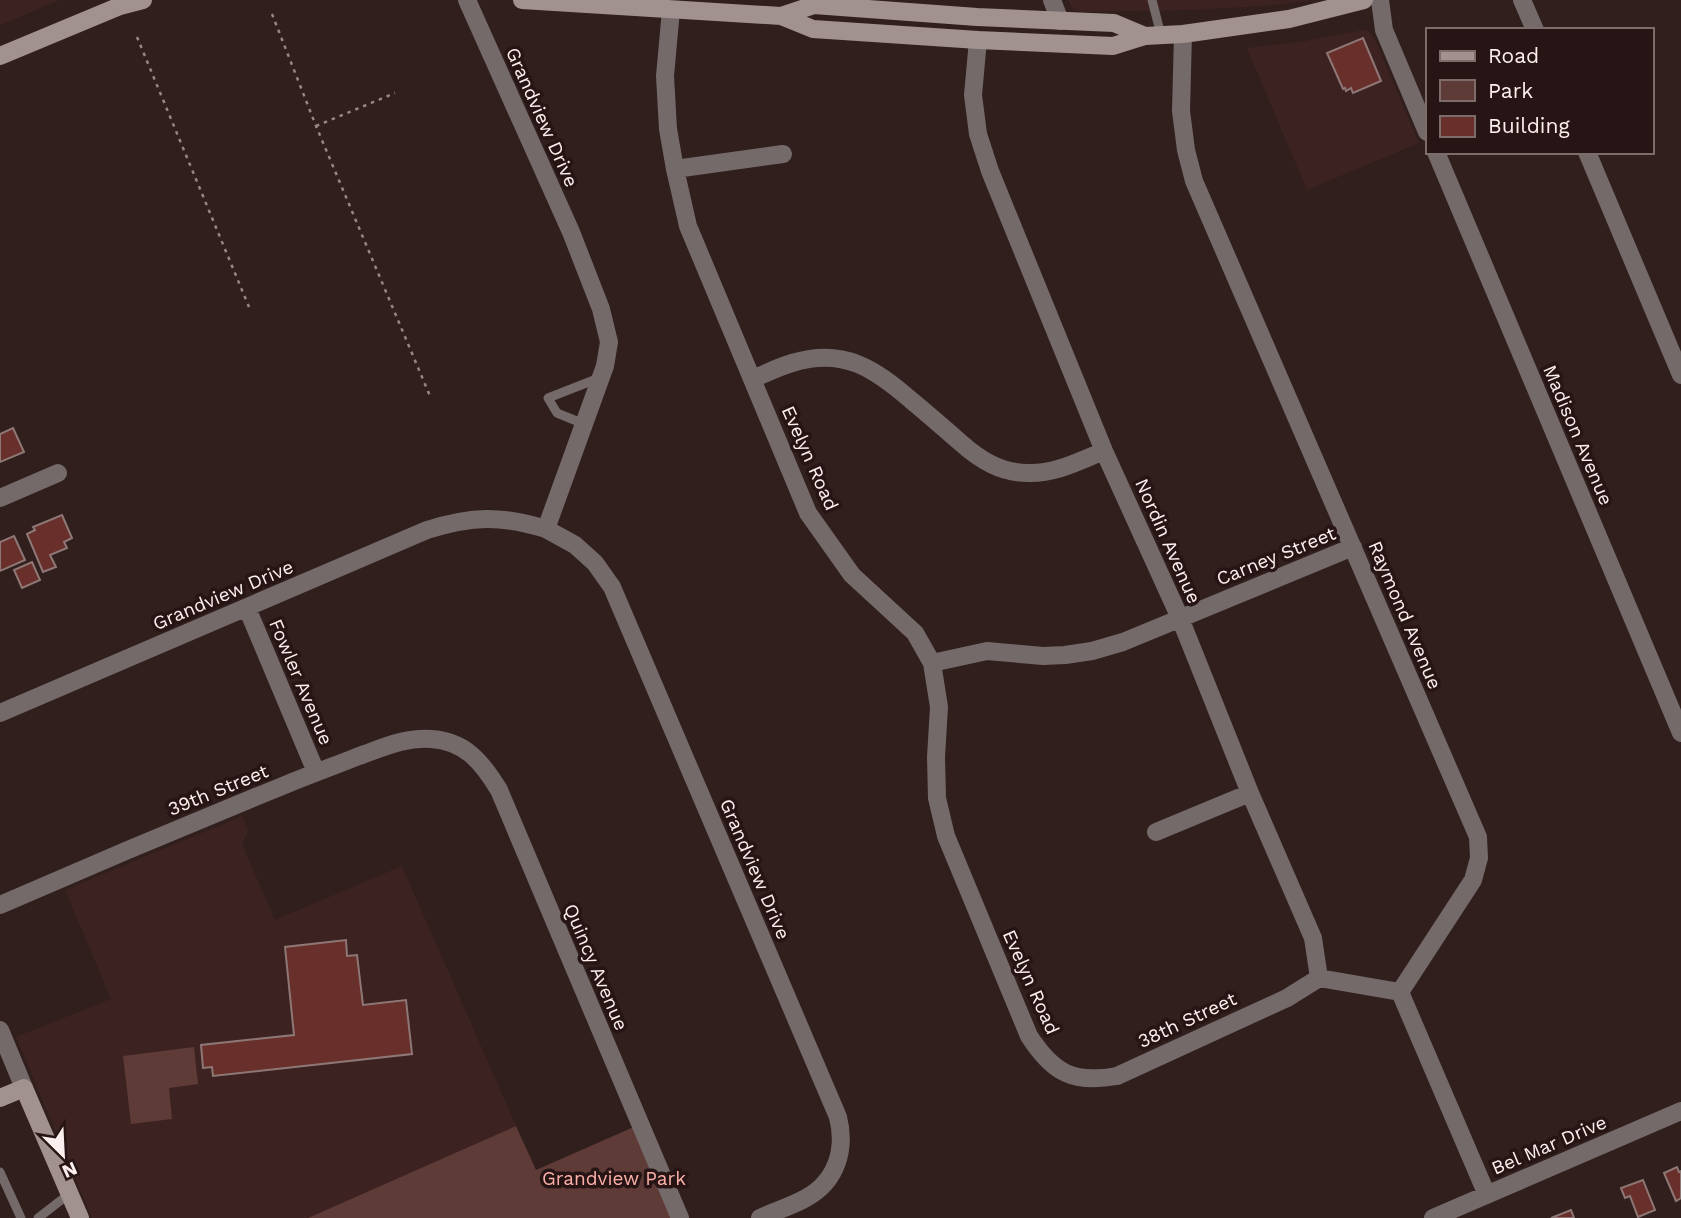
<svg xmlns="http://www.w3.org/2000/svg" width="1681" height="1218" viewBox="0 0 1681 1218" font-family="'Work Sans',sans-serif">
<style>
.built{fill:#3c2321}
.green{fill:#5f3b38}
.building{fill:#682f2b;stroke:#8e7876;stroke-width:2}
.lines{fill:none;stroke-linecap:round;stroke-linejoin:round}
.path{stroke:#958785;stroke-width:2.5;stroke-dasharray:3.5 5;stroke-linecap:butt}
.lane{stroke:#746a69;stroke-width:9}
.street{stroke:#746a69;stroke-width:18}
.secondary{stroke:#a19290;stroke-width:18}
.labels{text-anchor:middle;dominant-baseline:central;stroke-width:7;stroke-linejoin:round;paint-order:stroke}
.street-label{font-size:19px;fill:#fcf0ee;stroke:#261514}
.park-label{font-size:19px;fill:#fcb0a8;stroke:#261514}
</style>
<rect width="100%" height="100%" fill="#301f1d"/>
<path class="built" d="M0 0H60L0 25Z
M1068 0H1311L1266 6 1189 10 1080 12 1073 9Z
M1363 30 1368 31 1374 37 1419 143 1307 190 1247 48 1299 42Z
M242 816 248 831 242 844 275 920 402 866 516 1126 308 1218H92L16 1037 111 999 65 890Z"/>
<path class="green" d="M194 1047 198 1084 169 1088 172 1119 131 1124 123 1056Z
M516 1126 536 1170 636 1126 672 1218H308Z"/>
<path class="building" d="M1363 38 1381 81 1353 93 1351 88 1346 91 1345 88 1343 89 1327 53Z
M13 428 24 452 0 462V434Z
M62 515 72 538 64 542 67 548 50 555 56 567 43 572 27 534 35 530 33 527Z
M14 536 25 560 0 571V542Z
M32 562 40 580 22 588 14 570Z
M346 940 347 956 357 955 363 1005 406 1000 412 1054 213 1076 212 1067 203 1068 201 1045 294 1035 285 947Z
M1677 1167 1679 1172 1681 1171V1198L1676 1201 1664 1173Z
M1643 1180 1655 1210 1638 1217 1630 1196 1625 1198 1621 1188Z
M1571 1210 1574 1218H1551Z"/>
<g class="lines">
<path class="path" d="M272 14 316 126 430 396
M137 37 249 307
M316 126 395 93"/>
<path class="lane" d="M1152 0 1161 35
M584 424 557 413 548 398 599 378
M0 1172 21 1218
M38 1218 69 1194"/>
<path class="street" d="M467 0 571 232 601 309 609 342 605 366 546 529 575 545 595 563 612 587 838 1117C846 1149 837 1181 806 1198 792 1206 775 1211 760 1218
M1052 0 1060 21
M1380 0 1384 30 1427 132
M1522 0 1535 30
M671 10 665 76 668 129 675 169 688 226 808 513 852 575 915 633 932 663 939 707 936 757 937 798 946 836 1029 1036C1053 1073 1073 1084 1117 1076L1287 998 1319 978
M1183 34 1181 111 1186 150 1194 181 1478 837 1479 858 1473 880 1400 992
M978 40 973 95 978 134 990 171 1104 451 1180 618 1250 793 1313 938 1319 978 1400 992
M1436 152 1681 733
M1587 152 1681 375
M675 169 783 154
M752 379C765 374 778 367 792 363 844 347 875 369 912 401 929 415 945 429 961 443 980 460 1001 473 1028 473 1055 474 1079 461 1104 451
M0 498 58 473
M247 608 316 772
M932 663 987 651 1043 656 1065 655 1092 651 1123 642 1353 547
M0 713 427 530C472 516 500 515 546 529
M1156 832 1250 793
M0 905C94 864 189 824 285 785 309 775 334 766 359 756 382 748 405 737 431 739 465 741 482 762 499 790L680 1218
M1400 992 1487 1195
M0 1030 24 1088
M1433 1218 1681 1111"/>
<path class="secondary" d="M522 0 781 16 813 29 978 40 1113 46 1145 36 1183 34 1289 19 1364 0
M781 16 814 5 977 17 1114 23 1145 36
M0 56 120 6 143 0
M0 1098 24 1088 80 1218"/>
</g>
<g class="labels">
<g class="street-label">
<text transform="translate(542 117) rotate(66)">Grandview Drive</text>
<text transform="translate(1578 435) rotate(67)">Madison Avenue</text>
<text transform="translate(810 458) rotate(66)">Evelyn Road</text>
<text transform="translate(1168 541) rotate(66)">Nordin Avenue</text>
<text transform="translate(1276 556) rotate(-22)">Carney Street</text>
<text transform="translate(223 595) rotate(-23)">Grandview Drive</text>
<text transform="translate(1405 615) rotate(67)">Raymond Avenue</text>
<text transform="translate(301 682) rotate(67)">Fowler Avenue</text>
<text transform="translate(218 790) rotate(-22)">39th Street</text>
<text transform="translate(755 869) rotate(67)">Grandview Drive</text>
<text transform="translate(596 967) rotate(67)">Quincy Avenue</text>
<text transform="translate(1031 982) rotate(66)">Evelyn Road</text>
<text transform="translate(1187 1020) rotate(-25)">38th Street</text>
<text transform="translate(1549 1145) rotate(-23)">Bel Mar Drive</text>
</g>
<g class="park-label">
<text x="614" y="1178">Grandview Park</text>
</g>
</g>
<rect x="1426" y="28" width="228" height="126" fill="#261514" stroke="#7c6d6b" stroke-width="2"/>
<rect x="1440" y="51" width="35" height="10" fill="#a19290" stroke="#7c6d6b" stroke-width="2"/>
<text x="1488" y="63" font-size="21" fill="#fcf0ee">Road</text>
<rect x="1440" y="80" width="35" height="21" fill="#5f3b38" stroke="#7c6d6b" stroke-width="2"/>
<text x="1488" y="98" font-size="21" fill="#fcf0ee">Park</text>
<rect x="1440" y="116" width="35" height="21" fill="#682f2b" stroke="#7c6d6b" stroke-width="2"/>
<text x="1488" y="133" font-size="21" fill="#fcf0ee">Building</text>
<g transform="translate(63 1155) rotate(156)" stroke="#261514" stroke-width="5" paint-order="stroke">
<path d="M0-5L12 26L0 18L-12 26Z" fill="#fcf0ee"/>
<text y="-10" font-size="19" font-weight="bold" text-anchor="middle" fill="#fcf0ee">N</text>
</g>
</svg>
